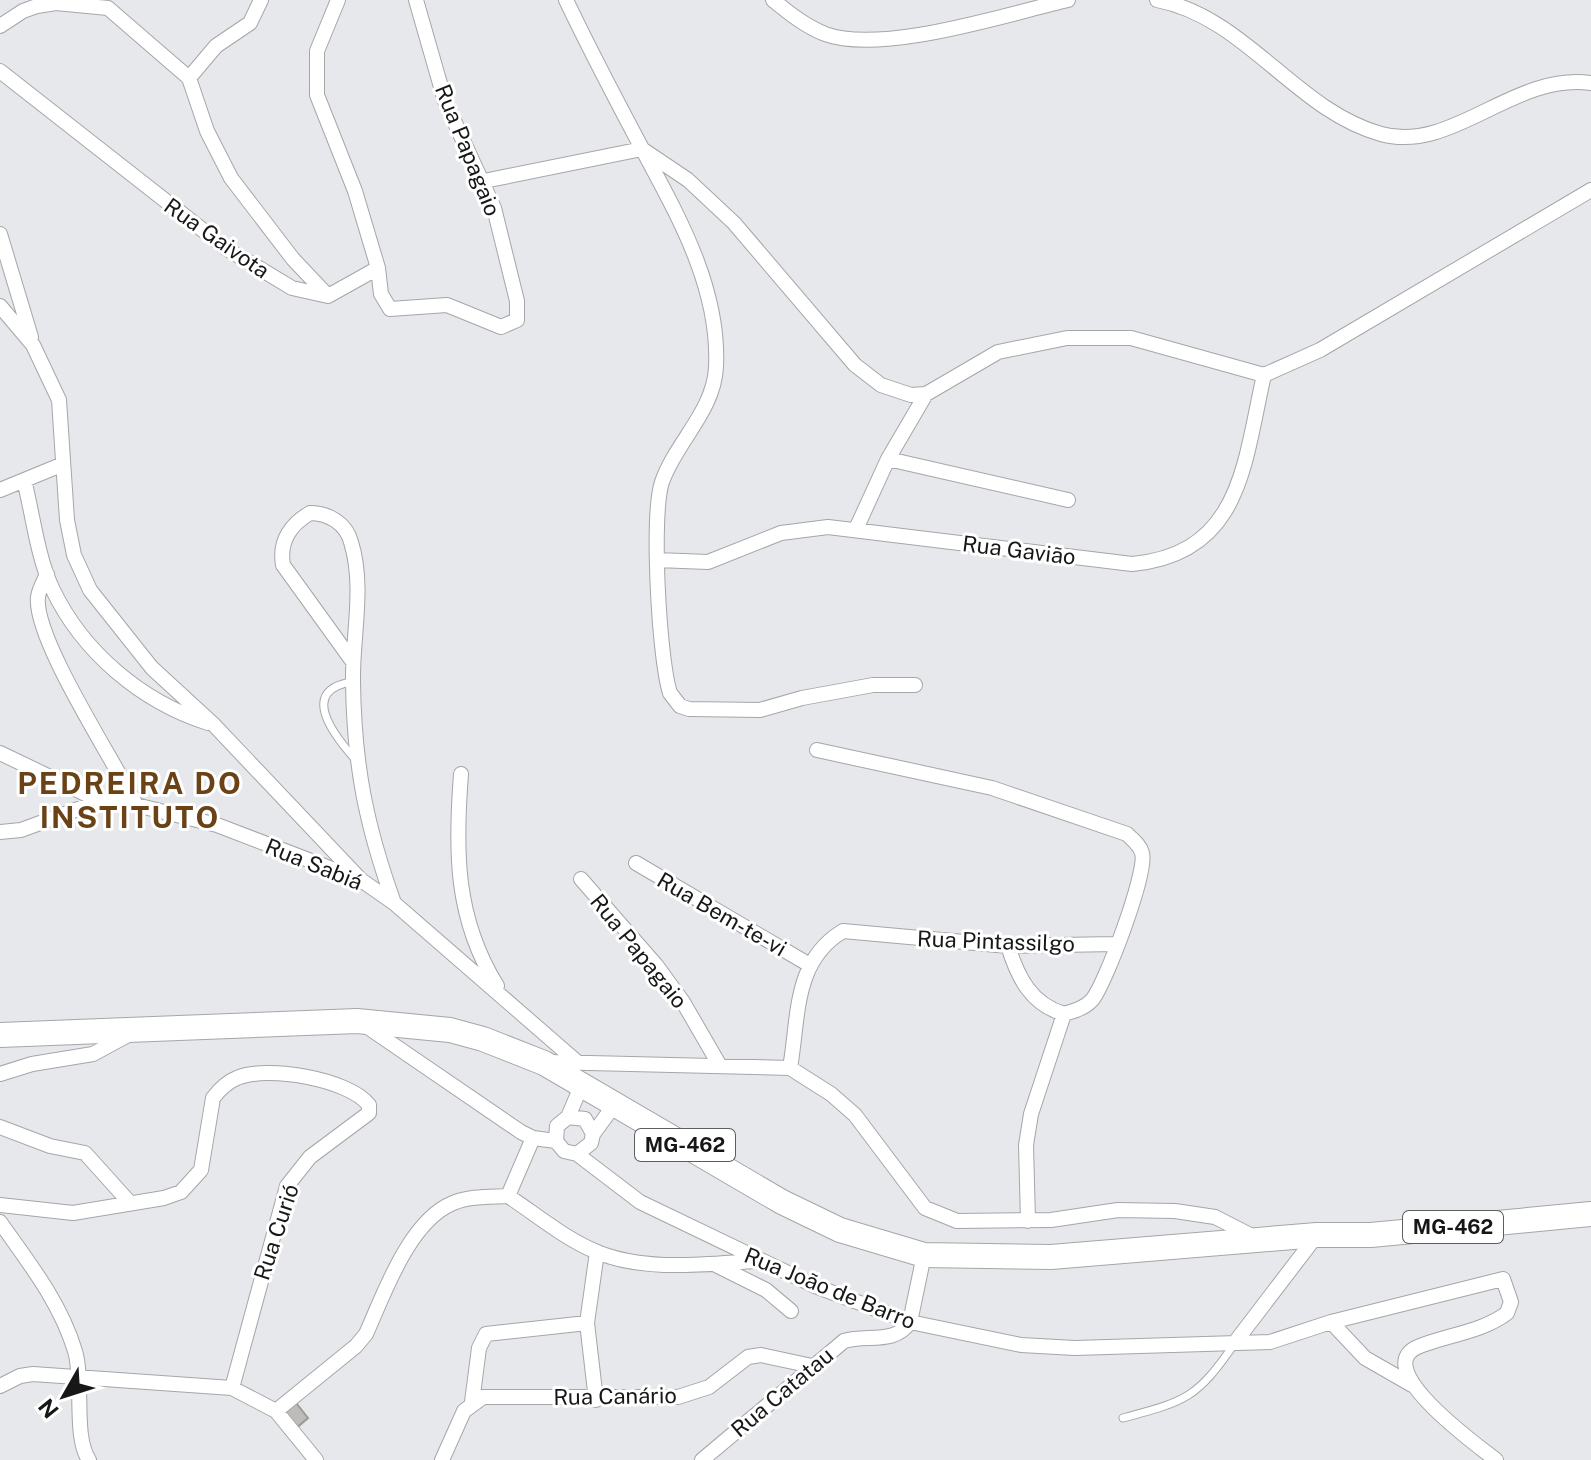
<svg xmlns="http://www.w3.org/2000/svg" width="1591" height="1460" viewBox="0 0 1591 1460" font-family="'Public Sans',sans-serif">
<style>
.building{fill:#bebcb9;stroke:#9c9a98;stroke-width:2}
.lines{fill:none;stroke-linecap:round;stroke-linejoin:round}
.service-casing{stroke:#a5a6a9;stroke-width:9}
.minor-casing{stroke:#a5a6a9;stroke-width:16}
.primary-casing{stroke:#a5a6a9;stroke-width:26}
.service{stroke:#fff;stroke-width:7}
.minor{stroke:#fff;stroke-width:14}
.primary{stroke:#fff;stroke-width:24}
.labels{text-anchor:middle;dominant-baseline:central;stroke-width:6;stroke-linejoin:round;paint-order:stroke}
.shield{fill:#fff;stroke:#5d5d5d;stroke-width:2}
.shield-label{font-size:20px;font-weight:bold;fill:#171718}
.street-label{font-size:22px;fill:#171718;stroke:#fff}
.district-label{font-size:30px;font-weight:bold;letter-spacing:2px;fill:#6a4215;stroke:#fff}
</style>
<rect width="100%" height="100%" fill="#e6e8eb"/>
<path class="building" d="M293 1399 308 1418 294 1430 278 1411Z"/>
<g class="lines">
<defs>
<path id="service" d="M352 682C299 690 333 734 354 758
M1123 1418C1187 1401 1197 1398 1235 1343"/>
<path id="minor" d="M566 0C589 48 613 94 638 141 675 211 720 285 716 367 714 411 676 442 662 482 651 515 659 659 670 693L680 706 689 709 760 710 802 698 873 685H915
M773 0C789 13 805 26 825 34 882 55 1007 14 1068 0
M1157 0C1246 17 1295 110 1381 134 1452 154 1514 72 1591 83
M0 26 23 11 37 6 56 3 108 8 189 78 207 131 231 178 293 259 328 296
M0 71 227 249 292 288 328 296 378 268 355 191 317 95V51L338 0
M189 78 216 46 250 23 261 0
M642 149 688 180 734 223 855 365 881 385 911 395 926 394 998 352 1067 338H1131L1264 375 1320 350 1591 190
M484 181 642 149
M0 234 31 337
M378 268 381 294 390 309 447 305 501 327 517 320V301L494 208 445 101 416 0
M0 306 33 345 59 400 67 520 74 555 90 590 152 668 214 725 361 880
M888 459 1068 500
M24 480C33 515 37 555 52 588 82 652 142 702 208 723
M0 490 61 465
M856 529 888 459 926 394
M657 560 708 562 781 533 828 527 1132 564C1242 554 1244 462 1264 375
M47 574C44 581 39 589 38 597 33 638 115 762 136 805
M353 662 283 565C279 541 290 525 310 513 328 513 346 523 351 542 365 587 352 637 353 682 354 765 366 825 394 903
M817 750 992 788 1127 834C1133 840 1140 845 1142 853 1148 871 1105 985 1092 1000 1085 1008 1074 1011 1064 1014 1031 1004 1018 978 1008 946
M0 753 100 801
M461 774C455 851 455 918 497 986
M0 832 21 830 100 801 136 805 217 825 361 880 394 903 576 1061
M636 863 808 964
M581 879 656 965 683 1002 720 1066
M366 1026 521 1132 533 1138 556 1141 564 1151 577 1154 640 1202 815 1286 910 1322 1021 1345 1075 1348 1270 1342 1331 1322 1503 1279 1511 1302 1507 1313C1484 1331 1448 1335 1420 1346 1366 1366 1477 1445 1496 1460
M548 1062 790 1068 831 1094 855 1115 925 1208 957 1221 1051 1220 1118 1210 1175 1211 1215 1217 1256 1238
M790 1068C799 1017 793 961 843 931L1008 946 1116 944
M0 1074 32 1064 93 1054 128 1035
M568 1117 585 1119 593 1134 591 1143 577 1154
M0 1127 50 1146 85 1153 130 1203
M593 1134 615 1104
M556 1141 557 1126 568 1117 582 1084
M508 1196 533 1138
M0 1205 73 1213 164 1198 181 1192 201 1170 213 1098C219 1090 227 1082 237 1078 267 1065 349 1079 369 1105V1113L310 1157 287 1186 232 1388
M1028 1221 1026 1145 1031 1114 1064 1014
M0 1222C29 1263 60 1302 75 1351 84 1381 73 1437 89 1460
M714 1264 766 1290 791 1311
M1331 1322 1365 1358 1412 1385
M1236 1341 1317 1235
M0 1386 20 1376 33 1374 232 1388 276 1411 316 1460
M596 1400 587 1323 597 1252
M472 1402 479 1348 486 1334 587 1323
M276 1411 356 1346 366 1334C384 1294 409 1221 453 1203 470 1196 490 1197 508 1196 537 1215 565 1239 597 1252 645 1272 705 1264 755 1261
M442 1460 464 1411 483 1397H678L709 1387 748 1357 761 1355 812 1366
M702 1460 844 1341C867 1334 895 1345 910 1322L924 1255"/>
<path id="primary" d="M0 1035 357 1021 450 1030 483 1039 544 1063 782 1202 840 1230 924 1255 1051 1257 1317 1235H1371L1591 1214"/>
</defs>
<use href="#service" class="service-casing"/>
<use href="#minor" class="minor-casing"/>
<use href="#primary" class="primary-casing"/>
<use href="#service" class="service"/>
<use href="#minor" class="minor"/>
<use href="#primary" class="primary"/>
</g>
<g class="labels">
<g class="shield">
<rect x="635" y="1129" width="100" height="32" rx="6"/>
<rect x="1403" y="1211" width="100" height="32" rx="6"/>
</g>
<g class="shield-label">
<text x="685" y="1145">MG-462</text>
<text x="1453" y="1227">MG-462</text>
</g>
<g class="street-label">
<text transform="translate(468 150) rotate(68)">Rua Papagaio</text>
<text transform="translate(217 238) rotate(35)">Rua Gaivota</text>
<text transform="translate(1019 550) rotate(7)">Rua Gavião</text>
<text transform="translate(314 864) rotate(22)">Rua Sabiá</text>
<text transform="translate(722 914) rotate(30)">Rua Bem-te-vi</text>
<text transform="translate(996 941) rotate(2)">Rua Pintassilgo</text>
<text transform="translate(639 951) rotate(51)">Rua Papagaio</text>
<text transform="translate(276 1232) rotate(-72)">Rua Curió</text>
<text transform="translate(830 1288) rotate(22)">Rua João de Barro</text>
<text transform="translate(782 1392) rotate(-40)">Rua Catatau</text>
<text transform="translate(615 1396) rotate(-1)">Rua Canário</text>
</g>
<g class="district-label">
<text x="130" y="783">PEDREIRA DO<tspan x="130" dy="34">INSTITUTO</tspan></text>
</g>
</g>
<g transform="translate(64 1396) rotate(231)" stroke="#ffffff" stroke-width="6" paint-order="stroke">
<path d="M0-6L14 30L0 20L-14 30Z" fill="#171718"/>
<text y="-12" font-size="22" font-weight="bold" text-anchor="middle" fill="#171718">N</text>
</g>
</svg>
